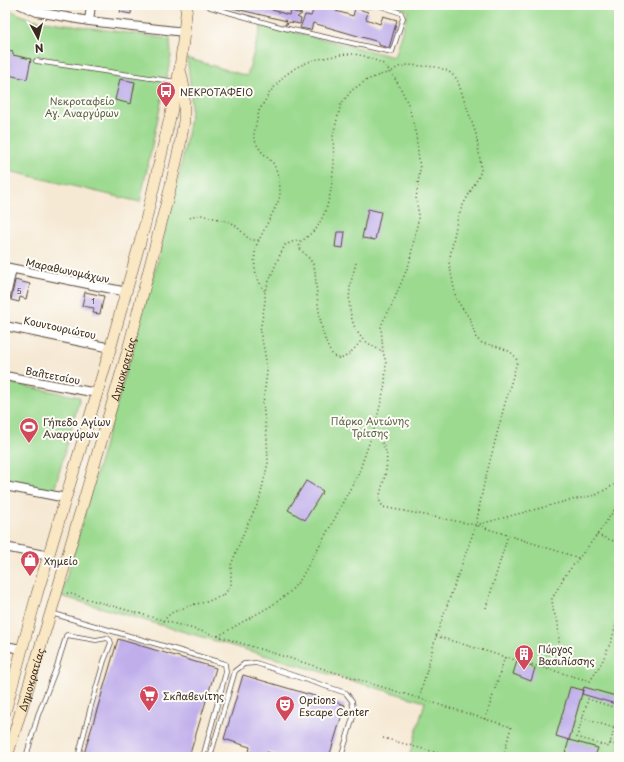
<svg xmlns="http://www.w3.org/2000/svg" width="624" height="762" viewBox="0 0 624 762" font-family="'Playpen Sans',sans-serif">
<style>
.green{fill:#9cda90;stroke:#6c8257}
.building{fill:#c0aeeb}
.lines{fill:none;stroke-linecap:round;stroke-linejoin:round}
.lane-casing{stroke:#574739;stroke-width:5.5}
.street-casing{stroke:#574739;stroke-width:10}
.secondary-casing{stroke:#574739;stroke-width:12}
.path{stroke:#574739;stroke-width:1.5;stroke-dasharray:1 3;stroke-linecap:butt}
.lane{stroke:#fff;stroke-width:4}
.street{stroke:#fff;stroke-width:8}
.secondary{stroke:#fae7c3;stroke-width:11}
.labels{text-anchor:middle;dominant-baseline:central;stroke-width:4;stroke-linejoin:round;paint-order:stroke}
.number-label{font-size:8px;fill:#5c4b51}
.poi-label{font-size:10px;fill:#3b2a1e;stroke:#fdfcf7;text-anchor:start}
.park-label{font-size:10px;fill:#585f40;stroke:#fdfcf7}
.street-label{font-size:10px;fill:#3b2a1e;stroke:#fdfcf7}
</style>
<rect width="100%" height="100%" fill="#fdfcf7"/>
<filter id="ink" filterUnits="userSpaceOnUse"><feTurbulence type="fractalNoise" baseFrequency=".025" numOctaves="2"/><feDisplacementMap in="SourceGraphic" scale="8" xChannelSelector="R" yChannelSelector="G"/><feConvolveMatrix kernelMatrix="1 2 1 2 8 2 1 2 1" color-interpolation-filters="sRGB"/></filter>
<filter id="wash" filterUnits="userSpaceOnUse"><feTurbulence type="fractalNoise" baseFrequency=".012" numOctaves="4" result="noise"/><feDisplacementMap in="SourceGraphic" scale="16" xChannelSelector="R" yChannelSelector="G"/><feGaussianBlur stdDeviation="0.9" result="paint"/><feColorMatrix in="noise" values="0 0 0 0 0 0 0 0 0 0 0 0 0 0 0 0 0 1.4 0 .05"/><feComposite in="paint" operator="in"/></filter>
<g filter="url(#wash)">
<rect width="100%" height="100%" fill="#f6e9d4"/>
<path class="green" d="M395 5H619V757H409L425 702 61 596 158 259 181 166 187 135 191 111V91L187 58 247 76 262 24 394 57 408 11Z
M5 8 30 19 170 39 171 56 140 202 5 170Z
M5 382 80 397 54 491 5 481Z"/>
<g id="blocks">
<path class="building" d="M122 5H132L131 14 120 12Z
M232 5H273L272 10 289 15 291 11 302 14 297 17 301 19 300 24 290 22 285 25 287 21 232 8Z
M315 5 324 7 325 5H338L336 11 353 16 355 8 368 12 366 19 380 24 383 16 397 20 389 48 379 45V42L313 23 311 30 300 28 305 15 311 16Z
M5 50 13 52V55L31 59 27 79 8 75 10 63 5 62Z
M120 79 135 82 131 104 115 100Z
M368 209 381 212 375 240 362 238Z
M337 232H345L343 248 335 247Z
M15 280 30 284 26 299 20 297 19 302 11 300Z
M85 292 104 296 100 314 93 313 94 308 82 306Z
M306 481 323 491 305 520 288 510Z
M118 639 216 668 189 757H83Z
M517 661 535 668 531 681 513 674Z
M243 675 345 705 329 757H283L267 752 266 757H248L250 747 224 739Z
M570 687 583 690 569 740 556 736Z
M584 687 619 697V705L582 694Z
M569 740 598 748 595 756 591 755V757H564Z"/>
</g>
</g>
<g filter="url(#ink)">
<use href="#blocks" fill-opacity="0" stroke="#574739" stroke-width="1"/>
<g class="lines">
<defs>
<path id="lane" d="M208 5 210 7 284 28 392 52 403 18 401 13 378 5
M364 5 369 6 375 5
M36 61 177 82
M51 613 225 664 226 672 203 757
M26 757 38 715 57 666 65 640 66 636 67 635 96 640 107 638 110 640 111 643 104 661 91 706 78 757
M210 757 235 671 244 664 256 663 346 693 352 701 354 714 341 757"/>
<path id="street" d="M21 5 37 12 43 13 89 21 184 32
M89 21 91 5
M5 267 127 292
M5 300 12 269
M5 326 111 348
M5 376 97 393
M5 486 66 498
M5 547 49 556
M5 646 22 649"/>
<g id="secondary">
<path d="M5 712 37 594 109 353 145 224 172 109 180 68 187 5"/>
<path id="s1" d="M7 757 53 605 128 350 169 193 180 145 184 121V88L181 73"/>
</g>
</defs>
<use href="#lane" class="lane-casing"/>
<use href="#street" class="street-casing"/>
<use href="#secondary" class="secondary-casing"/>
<path class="path" d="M190 218 193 216 201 215 227 221 234 224 249 239 252 240H259
M356 263C354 271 351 280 350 288 348 305 350 325 362 338 368 344 376 348 383 352
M363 339C358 344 350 355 343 358 320 365 316 284 315 270 312 258 305 256 299 247L300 244 302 241 317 228 326 210 331 190 334 164 333 135 341 104 352 90 367 80 380 75 391 72 398 67 408 65 437 67 448 71 454 76 457 79 476 134 481 166V171L478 178 463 205 458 216 449 262 456 299 470 319 476 338 482 343C493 346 516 349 517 362L504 407 483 488 476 525 436 636 419 699
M374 429C378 436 384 445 386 452 389 469 382 484 379 500L383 507 476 525 579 558
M476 525 567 501 596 495 619 482
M597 535 619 543
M67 593 218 636 511 727 503 757
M486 608 508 535
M163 621 171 613 191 605 206 602 224 595 231 585V565L244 532 259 501 268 463 267 439 263 404 267 372 265 354 260 331 265 302V291L278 259 285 245 297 240 301 241
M218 636 271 606 289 593 300 580 335 518 345 498 358 475 374 429 380 406 385 384 386 362 383 352 381 327 383 321 392 305 409 264 418 221V210L416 199 420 169 416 135 409 106 401 89 391 72 382 63 364 56 354 54H346L313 60 297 67 284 76 270 92 259 111 254 133V138L257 145 262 152 273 163 277 172 279 179 280 189V196L278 202 256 246C253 263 254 278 265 291
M436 636 505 657 590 681 602 662 612 639 619 614
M549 668 558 652 559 641 558 623 553 610 552 599 564 577 597 535 619 503
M619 709 588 699 577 737 609 747 619 712
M582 718 614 728
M484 719 487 714 505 657
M383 738 453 757
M610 743 616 745"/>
<use href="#lane" class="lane"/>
<use href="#street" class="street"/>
<use href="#secondary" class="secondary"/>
</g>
</g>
<defs>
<symbol id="bus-pin" viewBox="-11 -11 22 30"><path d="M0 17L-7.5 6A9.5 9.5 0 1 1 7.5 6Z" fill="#d1495b" stroke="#fdfcf7"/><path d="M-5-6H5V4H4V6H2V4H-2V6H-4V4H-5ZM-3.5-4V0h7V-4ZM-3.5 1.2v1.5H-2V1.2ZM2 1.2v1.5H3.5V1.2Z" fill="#fff"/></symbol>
<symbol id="stadium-pin" viewBox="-11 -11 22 30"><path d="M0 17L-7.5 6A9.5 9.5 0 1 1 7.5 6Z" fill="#d1495b" stroke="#fdfcf7"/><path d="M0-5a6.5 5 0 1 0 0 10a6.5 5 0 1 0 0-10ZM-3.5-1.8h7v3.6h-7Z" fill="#fff"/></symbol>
<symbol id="shop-pin" viewBox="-11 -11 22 30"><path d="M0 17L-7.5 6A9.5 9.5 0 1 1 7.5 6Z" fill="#d1495b" stroke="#fdfcf7"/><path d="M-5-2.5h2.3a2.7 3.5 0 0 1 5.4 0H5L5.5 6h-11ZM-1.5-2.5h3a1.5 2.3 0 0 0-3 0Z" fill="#fff"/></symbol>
<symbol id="building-pin" viewBox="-11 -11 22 30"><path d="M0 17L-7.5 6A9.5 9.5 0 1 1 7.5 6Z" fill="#d1495b" stroke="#fdfcf7"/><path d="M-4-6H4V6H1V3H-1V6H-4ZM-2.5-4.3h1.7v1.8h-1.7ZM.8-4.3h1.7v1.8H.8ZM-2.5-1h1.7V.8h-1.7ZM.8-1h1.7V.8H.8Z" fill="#fff"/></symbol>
<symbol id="supermarket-pin" viewBox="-11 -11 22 30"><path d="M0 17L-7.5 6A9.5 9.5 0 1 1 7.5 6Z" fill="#d1495b" stroke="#fdfcf7"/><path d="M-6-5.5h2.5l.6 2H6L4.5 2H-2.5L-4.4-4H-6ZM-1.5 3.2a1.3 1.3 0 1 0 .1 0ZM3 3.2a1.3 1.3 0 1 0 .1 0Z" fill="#fff"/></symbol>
<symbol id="theatre-pin" viewBox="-11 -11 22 30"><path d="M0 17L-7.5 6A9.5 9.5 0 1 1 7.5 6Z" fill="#d1495b" stroke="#fdfcf7"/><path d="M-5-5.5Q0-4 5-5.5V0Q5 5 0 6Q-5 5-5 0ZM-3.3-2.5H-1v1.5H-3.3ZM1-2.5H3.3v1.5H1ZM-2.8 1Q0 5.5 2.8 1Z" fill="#fff"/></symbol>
</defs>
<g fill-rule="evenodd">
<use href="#bus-pin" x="155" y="80" width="22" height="30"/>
<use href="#stadium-pin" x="18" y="416" width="22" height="30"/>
<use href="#shop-pin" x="19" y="549" width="22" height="30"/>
<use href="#building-pin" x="513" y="643" width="22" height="30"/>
<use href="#supermarket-pin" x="138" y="684" width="22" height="30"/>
<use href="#theatre-pin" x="274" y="694" width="22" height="30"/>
</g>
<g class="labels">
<g class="number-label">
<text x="19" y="291">5</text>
<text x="93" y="301">1</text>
</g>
<g class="poi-label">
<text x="180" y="91">ΝΕΚΡΟΤΑΦΕΙΟ</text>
<text x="43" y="421">Γήπεδο Αγίων<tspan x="43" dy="12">Αναργύρων</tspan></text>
<text x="44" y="560">Χημείο</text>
<text x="538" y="648">Πύργος<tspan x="538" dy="12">Βασιλίσσης</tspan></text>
<text x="163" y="695">Σκλαβενίτης</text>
<text x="299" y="699">Options<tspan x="299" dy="12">Escape Center</tspan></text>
</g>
<g class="park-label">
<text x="82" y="100">Νεκροταφείο<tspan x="82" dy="12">Αγ. Αναργύρων</tspan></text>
<text x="370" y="420">Πάρκο Αντώνης<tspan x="370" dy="12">Τρίτσης</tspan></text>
</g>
<g class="street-label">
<text transform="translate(68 270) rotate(12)">Μαραθωνομάχων</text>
<text transform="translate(60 327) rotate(12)">Κουντουριώτου</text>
<text stroke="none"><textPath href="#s1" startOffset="405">Δημοκρατίας</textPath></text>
<text transform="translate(53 375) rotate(11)">Βαλτετσίου</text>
<text stroke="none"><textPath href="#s1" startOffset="81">Δημοκρατίας</textPath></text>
</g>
</g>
<rect width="624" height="762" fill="none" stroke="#fdfcf7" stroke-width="20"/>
<g transform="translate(38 38) rotate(173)" stroke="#fdfcf7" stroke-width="3" paint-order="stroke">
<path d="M0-3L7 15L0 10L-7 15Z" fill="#3b2a1e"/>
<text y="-6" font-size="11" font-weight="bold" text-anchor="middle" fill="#3b2a1e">N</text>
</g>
</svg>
